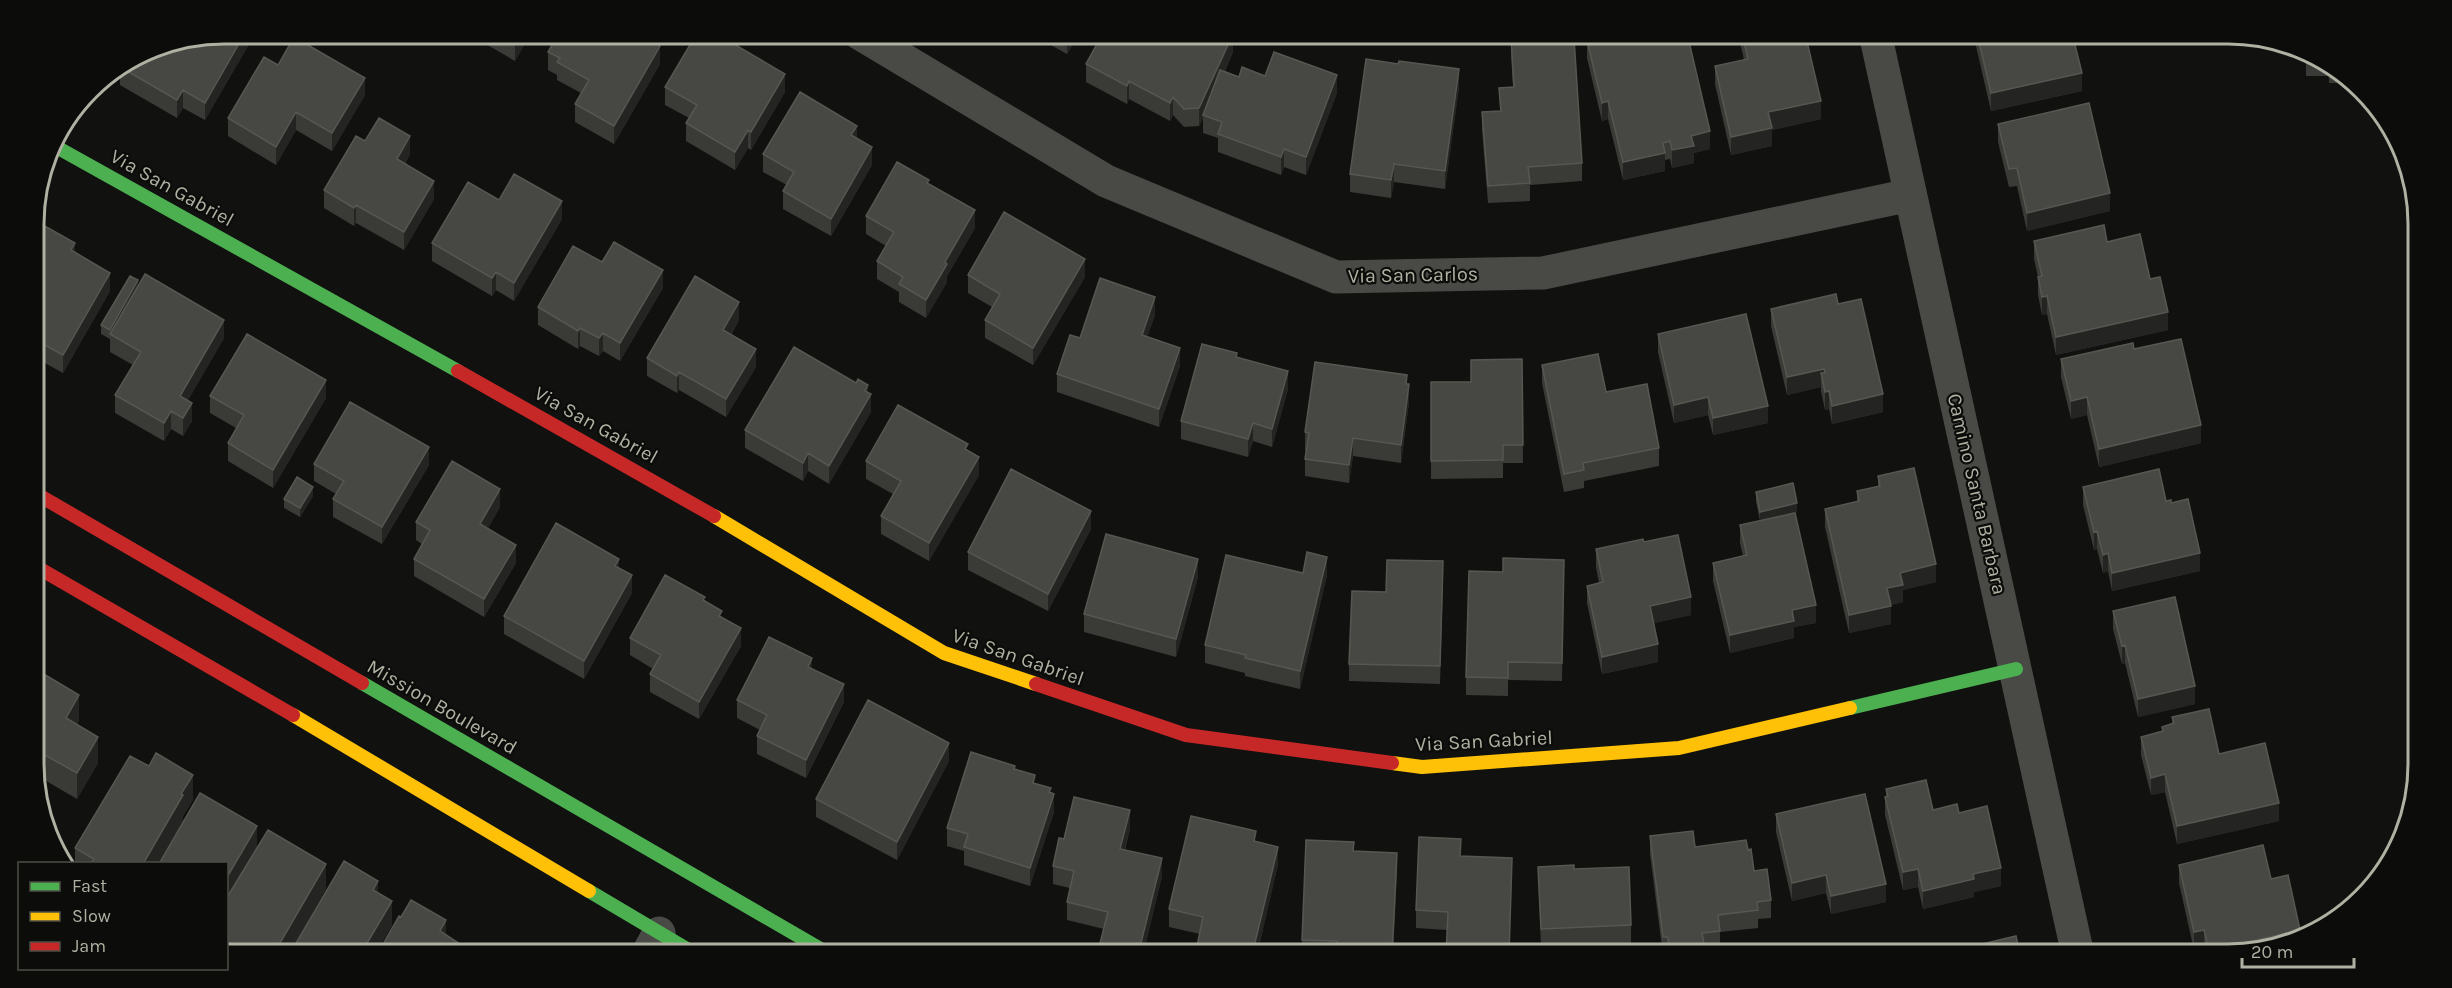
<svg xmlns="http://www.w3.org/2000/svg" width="2452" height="988" viewBox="0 0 2452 988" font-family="Karla,sans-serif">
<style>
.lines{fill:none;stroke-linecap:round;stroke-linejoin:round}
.street{stroke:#494945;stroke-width:33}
.fast{stroke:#4caf50;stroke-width:14}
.slow{stroke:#ffc107;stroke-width:14}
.jam{stroke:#c62828;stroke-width:14}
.wall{fill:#3a3a37}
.shaded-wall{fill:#242423}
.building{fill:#474743;stroke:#575752;stroke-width:1.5}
.labels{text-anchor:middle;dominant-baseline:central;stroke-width:4.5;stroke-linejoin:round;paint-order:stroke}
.street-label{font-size:20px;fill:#b0b1a2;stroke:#0c0c0b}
.rim{fill:none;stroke:#b0b1a2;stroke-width:3}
</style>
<rect width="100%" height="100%" fill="#111110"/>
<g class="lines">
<path class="street" d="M859 33 1106 181 1336 277 1543 273 1910 195
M1875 33 2078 955
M647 955 659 933"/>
<path class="fast" d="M51 144 458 371
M362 683 831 955
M1850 708 2016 669
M589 891 697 955"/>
<path class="slow" d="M714 516 944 653 1036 684
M293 715 589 891
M1392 763 1422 767 1679 748 1850 708"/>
<path class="jam" d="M458 371 714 516
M35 493 362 683
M35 566 293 715
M1036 684 1186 735 1392 763"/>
</g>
<path class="wall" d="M252 33V39L205 120 183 108 177 118 120 85V67Z
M470 33H531L515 61 470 35Z
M1029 33H1080L1067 54Z
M1738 33H1805L1821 119 1772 130V146L1731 155 1715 84V66L1744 60Z
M1973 33H2072L2082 91 1991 111Z
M1629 34 1710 149 1694 153V163L1672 168 1670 159 1665 160V171L1623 180 1608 119 1602 121 1587 58V40L1619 41 1629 38Z
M1511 37 1555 40 1582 163V181L1530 185V201L1488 203 1482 130V112L1500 111 1499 88 1513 87 1511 55Z
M2302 50 2344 72 2353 81V83H2329V76H2306V62H2302Z
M548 52 660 64 614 144 575 122V104L581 93 557 80V75L548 70Z
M1233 52 1225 71 1239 77 1265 76 1337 93 1306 175 1284 167 1281 175 1218 152V138L1203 133V118L1199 126 1184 127 1173 115 1170 121 1129 99 1127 104 1086 82V64Z
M278 65 365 95 332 151 296 130 276 165 228 136V118Z
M665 87 785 92 751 150 748 148 735 170 686 141V123L689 118 665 105Z
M1459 87 1445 189 1394 182 1391 198 1350 192V174Z
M1998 124 2110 211 2027 231 2017 186 2009 187 1998 142Z
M857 139 872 165 831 236 783 209V191L787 185 763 172V154Z
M365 141 410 154 405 164 434 199 404 250 356 223 354 226 324 208V190Z
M929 184 975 228 947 276V282L926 318 899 302V292L877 279V261L886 246 866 234V216Z
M499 200 562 219 514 301 496 290 492 296 432 261V243Z
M33 221 75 253 110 291 63 373 34 357Z
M2034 241 2107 242 2150 279 2168 330 2056 355 2047 314 2042 315 2038 295V277L2034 259Z
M602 262 663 288 620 361 603 351 599 356 580 346 578 349 538 325V307Z
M968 275 1085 277 1033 365 985 338V320L992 307 968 293Z
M138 287 224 338 188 400 192 421 183 436 171 429 164 441 115 413V395L133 365 110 352V337V339L101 334V325Z
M1838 304 1883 412 1832 424 1829 409 1825 410 1821 391V387L1787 395 1771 326V309Z
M1155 315 1147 337 1180 366 1159 427 1057 392V374L1080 338Z
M739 320 731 335 756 367 726 417 679 390 677 393 647 376V358Z
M1658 334 1768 423 1713 435 1708 415 1674 423 1658 352Z
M2134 349 2201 443 2099 467 2087 415 2071 419 2061 377V359Z
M1237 357 1288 389 1272 447 1253 441 1248 457 1181 439V421Z
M1522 359 1523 463H1503V478L1431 479V382H1471Z
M1542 365 1606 392 1659 448V466L1584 481V488L1564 492 1542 383Z
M1407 384 1409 402 1401 463 1353 456 1349 483 1305 476V459L1306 450H1305V432Z
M868 393 871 412 829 484 808 471 803 481 745 448V430Z
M210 396 326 398 273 488 228 461V443L236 428 210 413Z
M968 450 979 475 929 561 881 534V516L893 494 866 479V461Z
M314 464 429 465 382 544 333 517V499L336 494 314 481Z
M1878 476 1936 582 1903 590V602L1891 605V624L1849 633 1825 527V509L1857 502V491L1878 487Z
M2083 487 2166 501 2200 571 2112 591 2108 571 2103 573 2097 549 2094 550 2083 505Z
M1756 492 1797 512 1762 520 1816 623 1794 627V638L1730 653 1713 581V563L1743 556 1740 543V525L1760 521 1756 501Z
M313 496 300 517 284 508V499Z
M500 507 488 528 516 563 484 617 414 576V559L422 544 416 540V522Z
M1091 529 1048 611 968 570V552Z
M1644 542 1691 615 1654 623 1658 662 1602 674 1587 603V586L1599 583 1596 567V549Z
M1564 560 1562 681 1508 680V696L1466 695V677L1503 572Z
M1303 573 1327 575 1300 689 1245 676V673L1205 663V645Z
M1198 577 1176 657 1084 632V614Z
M1443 579 1440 684 1349 681V664Z
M632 593 584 679 504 634V616Z
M705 601 722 617 741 646 699 719 650 692V674L653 669 630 655V638Z
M2113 611 2195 704 2138 717 2125 663 2122 664 2113 629Z
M812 669 844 702 806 778 757 754V736L760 730 737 718V700Z
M36 671 79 720 77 725 98 763 77 799 36 775Z
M2172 717 2219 754 2279 821 2177 844 2165 792 2151 795 2141 755V737L2162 732V727L2172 724Z
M949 761 897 860 816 817V799Z
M1015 769 1035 784 1051 793 1054 812 1030 886 964 865V851L947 846V828Z
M1886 789 1933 810 1959 813 2001 886 1974 892V897L1923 909 1918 887 1903 890 1885 815V797H1886Z
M193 800 183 816V821L158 864H75V848Z
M1776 814 1886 902 1831 914 1826 893 1792 901 1776 832Z
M1130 828 1125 850 1162 876 1143 955H1097L1104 929 1067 920V902L1070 888 1053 884V866L1064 839Z
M1650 836 1695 847 1748 850 1754 871 1771 900V918L1758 919V928L1720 932V949L1704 951V955H1663L1650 854Z
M1256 841 1278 864 1257 955H1197V946L1200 934 1169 927V909Z
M257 848 326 889 288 955H226V864Z
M1354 851 1397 871 1393 955H1302V940Z
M1461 856 1512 876 1447 930 1416 928V910Z
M2179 865 2271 879 2300 939 2240 955H2206L2204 948 2194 950 2179 883Z
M1538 867 1574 869 1631 925V943L1541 947Z"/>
<path class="shaded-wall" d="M245 33H252V39L205 120V103Z
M520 33H531L515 61V43Z
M1069 33H1080L1067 54V37Z
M1233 34V52L1204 116 1203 115V118L1199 126V108Z
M660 46V64L614 144V126Z
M1459 69V87L1445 189V171Z
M2082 73V91L1991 111V93Z
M785 74V92L751 150V132Z
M1337 75V93L1306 175V157Z
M365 78V95L332 151V133Z
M1129 81V99L1127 104V86Z
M183 90V108L177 118V100Z
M1173 97V115L1170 121V103Z
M1608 101V119L1602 121V103Z
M1821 101V119L1772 130V146L1731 155V137L1768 112Z
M296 112V130L276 165V147Z
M857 126V143L851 135Z
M748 130V148L735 170V152Z
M1710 131V149L1694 153V163L1672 168V150L1691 136Z
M410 136V154L397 177V159Z
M872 147V165L831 236V219Z
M1284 149V167L1281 175V157Z
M1665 153V171L1623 180V162Z
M1394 164V182L1391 198V180Z
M434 181V199L404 250V232Z
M2110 193V211L2027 231V213Z
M562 201V219L514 301V283Z
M356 205V223L354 226V208Z
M975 210V228L947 276V282L926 318V300L945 262Z
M75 243V261L71 250Z
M1085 259V277L1033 365V348Z
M663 270V288L620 361V343Z
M496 272V290L492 296V278Z
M110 273V291L63 373V355Z
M138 280V290L110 334V339V330Z
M2047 296V314L2042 315V297Z
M1155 297V315L1142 353V335Z
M739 302V320L723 348V330Z
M2168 312V330L2056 355V337Z
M224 320V338L180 414V396Z
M580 328V346L578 349V331Z
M603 333V351L599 356V338Z
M1180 348V366L1159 427V409Z
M756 349V367L726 417V399Z
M1824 369V386L1821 373V387L1787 395V377Z
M1288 371V389L1272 447V429Z
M679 372V390L677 393V376Z
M326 380V398L273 488V470Z
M1409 384V402L1401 463V445Z
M868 385V399L871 394V412L829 484V466Z
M1829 391V409L1825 410V392Z
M1883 394V412L1832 424V406Z
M1708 397V415L1674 423V405Z
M2087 397V415L2071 419V401Z
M192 403V421L183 436V418Z
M1768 406V423L1713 435V418Z
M171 411V429L164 441V423Z
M1253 423V441L1248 457V439Z
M2201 425V443L2099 467V449Z
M1353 438V456L1349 483V465Z
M429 447V465L382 544V527Z
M808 453V471L803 481V463Z
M979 457V475L929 561V543Z
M313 487V496L300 517V508Z
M500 489V507L480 542V524Z
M1797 503V512L1760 521V512Z
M1091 511V529L1048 611V594Z
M2097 531V549L2094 550V532Z
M516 545V563L484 617V599Z
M2108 553V571L2103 573V555Z
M2200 553V571L2112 591V573Z
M1327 557V575L1300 689V671Z
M619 559V577L615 566Z
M1198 559V577L1176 657V639Z
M1443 561V579L1440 684V666Z
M1936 564V582L1903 590V602L1887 606V588L1900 573Z
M632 575V593L584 679V661Z
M1691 597V615L1650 624V606Z
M1816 605V623L1794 627V638L1730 653V635L1792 610Z
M1891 606V624L1849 633V615Z
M741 628V646L699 719V702Z
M1658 644V662L1602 674V657Z
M2125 645V663L2122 664V646Z
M812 658V676L808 667Z
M844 684V702L806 778V760Z
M2195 686V704L2138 717V699Z
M79 695V720L66 744V718Z
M98 737V763L77 799V773Z
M949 743V761L897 860V842Z
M2165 774V792L2151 795V778Z
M193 775V800L183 816V821L158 864H143L181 794Z
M1051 788V803L1054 794V812L1030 886V868Z
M2279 803V821L2177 844V826Z
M1130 810V828L1120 867V849Z
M257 826V851L227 904 226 879Z
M1278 847V864L1257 955H1252Z
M1397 853 1393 955H1392Z
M1162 858V876L1143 955H1138Z
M1512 858V876L1509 955Z
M326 864V889L288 955H273Z
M2001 868V886L1974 892V897L1923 909V891L1973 874Z
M1918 869V887L1903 890V872Z
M1826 875V893L1792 901V883Z
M378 881V907L373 890Z
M1886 884V902L1831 914V896Z
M392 901V926L375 955H360Z
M446 920V946L440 931Z
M2204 930V948L2194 950V932Z
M2300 930V939L2290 945 2240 955H2209V951Z
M460 944V955H454Z"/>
<path class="building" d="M224 33H245L205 103 183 90 177 100 120 67 151 47Z
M498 33H520L515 43Z
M559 33H637L660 46 614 126 575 104 589 80 557 62 560 58 548 52Z
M697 33H715L785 74 751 132 748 130 735 152 686 123 697 105 665 87Z
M1061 33H1069L1067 37Z
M1103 33H1231L1233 34 1199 108 1184 109 1173 97 1170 103 1129 81 1127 86 1086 64Z
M1554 33 1555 40 1574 38 1582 163 1528 167 1530 183 1488 186 1482 112 1501 111 1499 88 1514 87 1511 37Z
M1617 33 1619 41 1630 38 1629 34 1632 33H1687L1710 131 1691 136 1694 146 1672 150 1670 141 1663 143 1665 153 1623 162 1608 101 1602 103 1587 40Z
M1742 33H1805L1821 101 1768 112 1772 128 1731 137 1715 66 1748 59Z
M1977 33H2072L2082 73 1991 93Z
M294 37 365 78 332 133 296 112 276 147 228 118 264 57 278 65Z
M1274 52 1337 75 1306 157 1284 149 1281 157 1218 134 1222 122 1203 115 1220 70 1239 77 1242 67 1265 76Z
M2306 52 2318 58H2306Z
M1366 59 1398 64 1399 61 1459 69 1445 171 1394 164 1391 180 1350 174Z
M800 92 857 126 851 135 872 147 831 219 783 191 794 172 763 154Z
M2089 103 2110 193 2027 213 2017 168 2009 169 1998 124Z
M379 118 410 136 397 159 434 181 404 232 356 205 354 208 324 190 356 136 365 141Z
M897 162 929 180 927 183 975 210 945 262 947 264 926 300 899 284 903 277 877 261 894 232 866 216Z
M514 174 562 201 514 283 496 272 492 278 432 243 468 182 499 200Z
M1004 212 1085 259 1033 348 985 320 1000 294 968 275Z
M34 220 75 243 71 250 110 273 63 355 34 339Z
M2104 225 2107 242 2140 234 2150 279 2160 277 2168 312 2056 337 2047 296 2042 297 2038 277 2042 276 2034 241Z
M614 242 663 270 620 343 603 333 599 338 580 328 578 331 538 307 573 246 602 262Z
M145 274 224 320 180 396 192 403 183 418 171 411 164 423 115 395 141 352 110 334Z
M130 276 138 280 110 330 101 325Z
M695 276 739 302 723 330 756 349 726 399 679 372 677 376 647 358Z
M1100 278 1155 297 1142 335 1180 348 1159 409 1057 374 1070 335 1080 338Z
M1836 294 1838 304 1861 299 1883 394 1832 406 1829 391 1825 392 1821 373H1825L1824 369 1787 377 1771 309Z
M1746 314 1768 406 1713 418 1708 397 1674 405 1658 334Z
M247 334 326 380 273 470 228 443 244 415 210 396Z
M2181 339 2201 425 2099 449 2087 397 2071 401 2061 359 2133 343 2134 349Z
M1202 344 1237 353 1236 357 1288 371 1272 429 1253 423 1248 439 1181 421Z
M794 347 856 383 858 379 868 385 865 391 871 394 829 466 808 453 803 463 745 430Z
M1598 354 1606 392 1647 384 1659 448 1583 463 1584 470 1564 474 1542 365Z
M1522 359 1523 445H1503V460L1431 461V382H1471V360Z
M1315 362 1407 375 1406 384H1409L1401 445 1353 438 1349 465 1305 459 1309 433 1305 432Z
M350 402 429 447 382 527 333 499 344 481 314 464Z
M898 405 968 444 965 449 979 457 929 543 881 516 901 481 866 461Z
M452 461 500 489 480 524 516 545 484 599 414 559 430 530 416 522Z
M1914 468 1936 564 1900 573 1903 585 1887 588 1891 606 1849 615 1825 509 1859 501 1857 491 1880 486 1878 476Z
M1011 469 1091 511 1048 594 968 552Z
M2159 469 2166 501 2171 500V503L2188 499 2200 553 2112 573 2108 553 2103 555 2097 531 2094 532 2083 487Z
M297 477 313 487 300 508 284 499Z
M1793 483 1797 503 1760 512 1756 492Z
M1795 513 1816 605 1792 610 1794 621 1730 635 1713 563 1747 555 1740 525Z
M556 523 619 559 615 566 632 575 584 661 504 616Z
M1106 534 1198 559 1176 639 1084 614Z
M1678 535 1691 597 1650 606 1658 644 1602 657 1587 586 1603 582 1596 549 1643 539 1644 542Z
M1307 552 1327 557 1300 671 1245 658 1246 655 1205 645 1226 555 1303 573Z
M1503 558 1564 560 1562 663 1508 662V678L1466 677 1469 571 1503 572Z
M1387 560 1443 561 1440 666 1349 664 1352 591 1386 592Z
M665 575 705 597 703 600 722 611 719 616 741 628 699 702 650 674 661 655 630 638Z
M2175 597 2195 686 2138 699 2125 645 2122 646 2113 611Z
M769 637 812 658 808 667 844 684 806 760 757 736 767 715 737 700Z
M37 670 79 695 66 718 98 737 77 773 36 750Z
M868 700 949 743 897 842 816 799Z
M2209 709 2219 754 2265 743 2279 803 2177 826 2165 774 2151 778 2141 737 2163 731 2162 727 2174 723 2172 717Z
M971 752 1015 766 1014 769 1035 775 1033 783 1051 788 1049 792 1054 794 1030 868 964 847 968 834 947 828Z
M156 753 193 775 181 794 183 795 143 864 91 863 94 859 75 848 130 756 149 766Z
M1926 780 1933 810 1957 804 1959 813 1987 806 2001 868 1973 874 1974 879 1923 891 1918 869 1903 872 1885 797 1888 796 1886 789Z
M200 793 257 826 226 879V864H159Z
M1865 794 1886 884 1831 896 1826 875 1792 883 1776 814Z
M1074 797 1130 810 1120 849 1162 858 1138 955H1097L1108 912 1067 902 1074 871 1053 866 1059 838 1064 839Z
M1191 816 1256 831 1254 841 1278 847 1252 955H1235L1197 946 1203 917 1169 909Z
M268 830 326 864 273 955H235L226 950V908L228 905 226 904V899Z
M1693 831 1695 847 1746 840 1748 850 1751 849 1754 871 1767 869 1771 900 1757 902 1758 910 1718 915 1720 931 1702 933 1704 944 1669 948 1668 937H1663L1650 836Z
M1419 837 1461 839 1460 856 1512 858 1509 955H1446L1448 912 1416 910Z
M1306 840 1354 842 1353 851 1397 853 1392 955H1336L1337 941 1302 940Z
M2263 845 2271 879 2288 875 2300 930 2209 951 2204 930 2194 932 2179 865Z
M344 861 378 881 373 890 392 901 360 955H289Z
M1574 865V869L1629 867 1631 925 1541 929 1538 867Z
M411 900 446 920 440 931 460 944 454 955H377L399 916 401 917Z
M2016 936 2020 955H1958L1957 950Z
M471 949 481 955H467Z"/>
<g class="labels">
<g class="street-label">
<text transform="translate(172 188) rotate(29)">Via San Gabriel</text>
<text transform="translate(1413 275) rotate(-1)">Via San Carlos</text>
<text transform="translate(596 425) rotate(29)">Via San Gabriel</text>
<text transform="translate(1977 494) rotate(77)">Camino Santa Barbara</text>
<text transform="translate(1018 657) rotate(19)">Via San Gabriel</text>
<text transform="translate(442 707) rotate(30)">Mission Boulevard</text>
<text transform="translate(1484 741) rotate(-3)">Via San Gabriel</text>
</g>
</g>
<path d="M0 0H2452V988H0ZM224 44H2228A180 180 0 0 1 2408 224V764A180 180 0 0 1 2228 944H224A180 180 0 0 1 44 764V224A180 180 0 0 1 224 44Z" fill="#0c0c0b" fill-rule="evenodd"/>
<path class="rim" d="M224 44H2228A180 180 0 0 1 2408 224V764A180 180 0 0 1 2228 944H224A180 180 0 0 1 44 764V224A180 180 0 0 1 224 44Z"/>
<rect x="18" y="862" width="210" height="108" fill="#0c0c0b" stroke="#4e4e47" stroke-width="1.5"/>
<rect x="30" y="882" width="30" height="9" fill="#4caf50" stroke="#4e4e47" stroke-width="1.5"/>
<text x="72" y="892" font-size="18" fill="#b0b1a2">Fast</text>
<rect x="30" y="912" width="30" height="9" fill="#ffc107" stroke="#4e4e47" stroke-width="1.5"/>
<text x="72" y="922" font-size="18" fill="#b0b1a2">Slow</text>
<rect x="30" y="942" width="30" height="9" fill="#c62828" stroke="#4e4e47" stroke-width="1.5"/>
<text x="72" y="952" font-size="18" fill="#b0b1a2">Jam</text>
<path d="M2242 958v9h112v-9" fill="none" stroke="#b0b1a2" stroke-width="3"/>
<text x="2251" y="958" font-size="18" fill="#b0b1a2" stroke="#0c0c0b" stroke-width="4.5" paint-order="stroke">20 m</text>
</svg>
